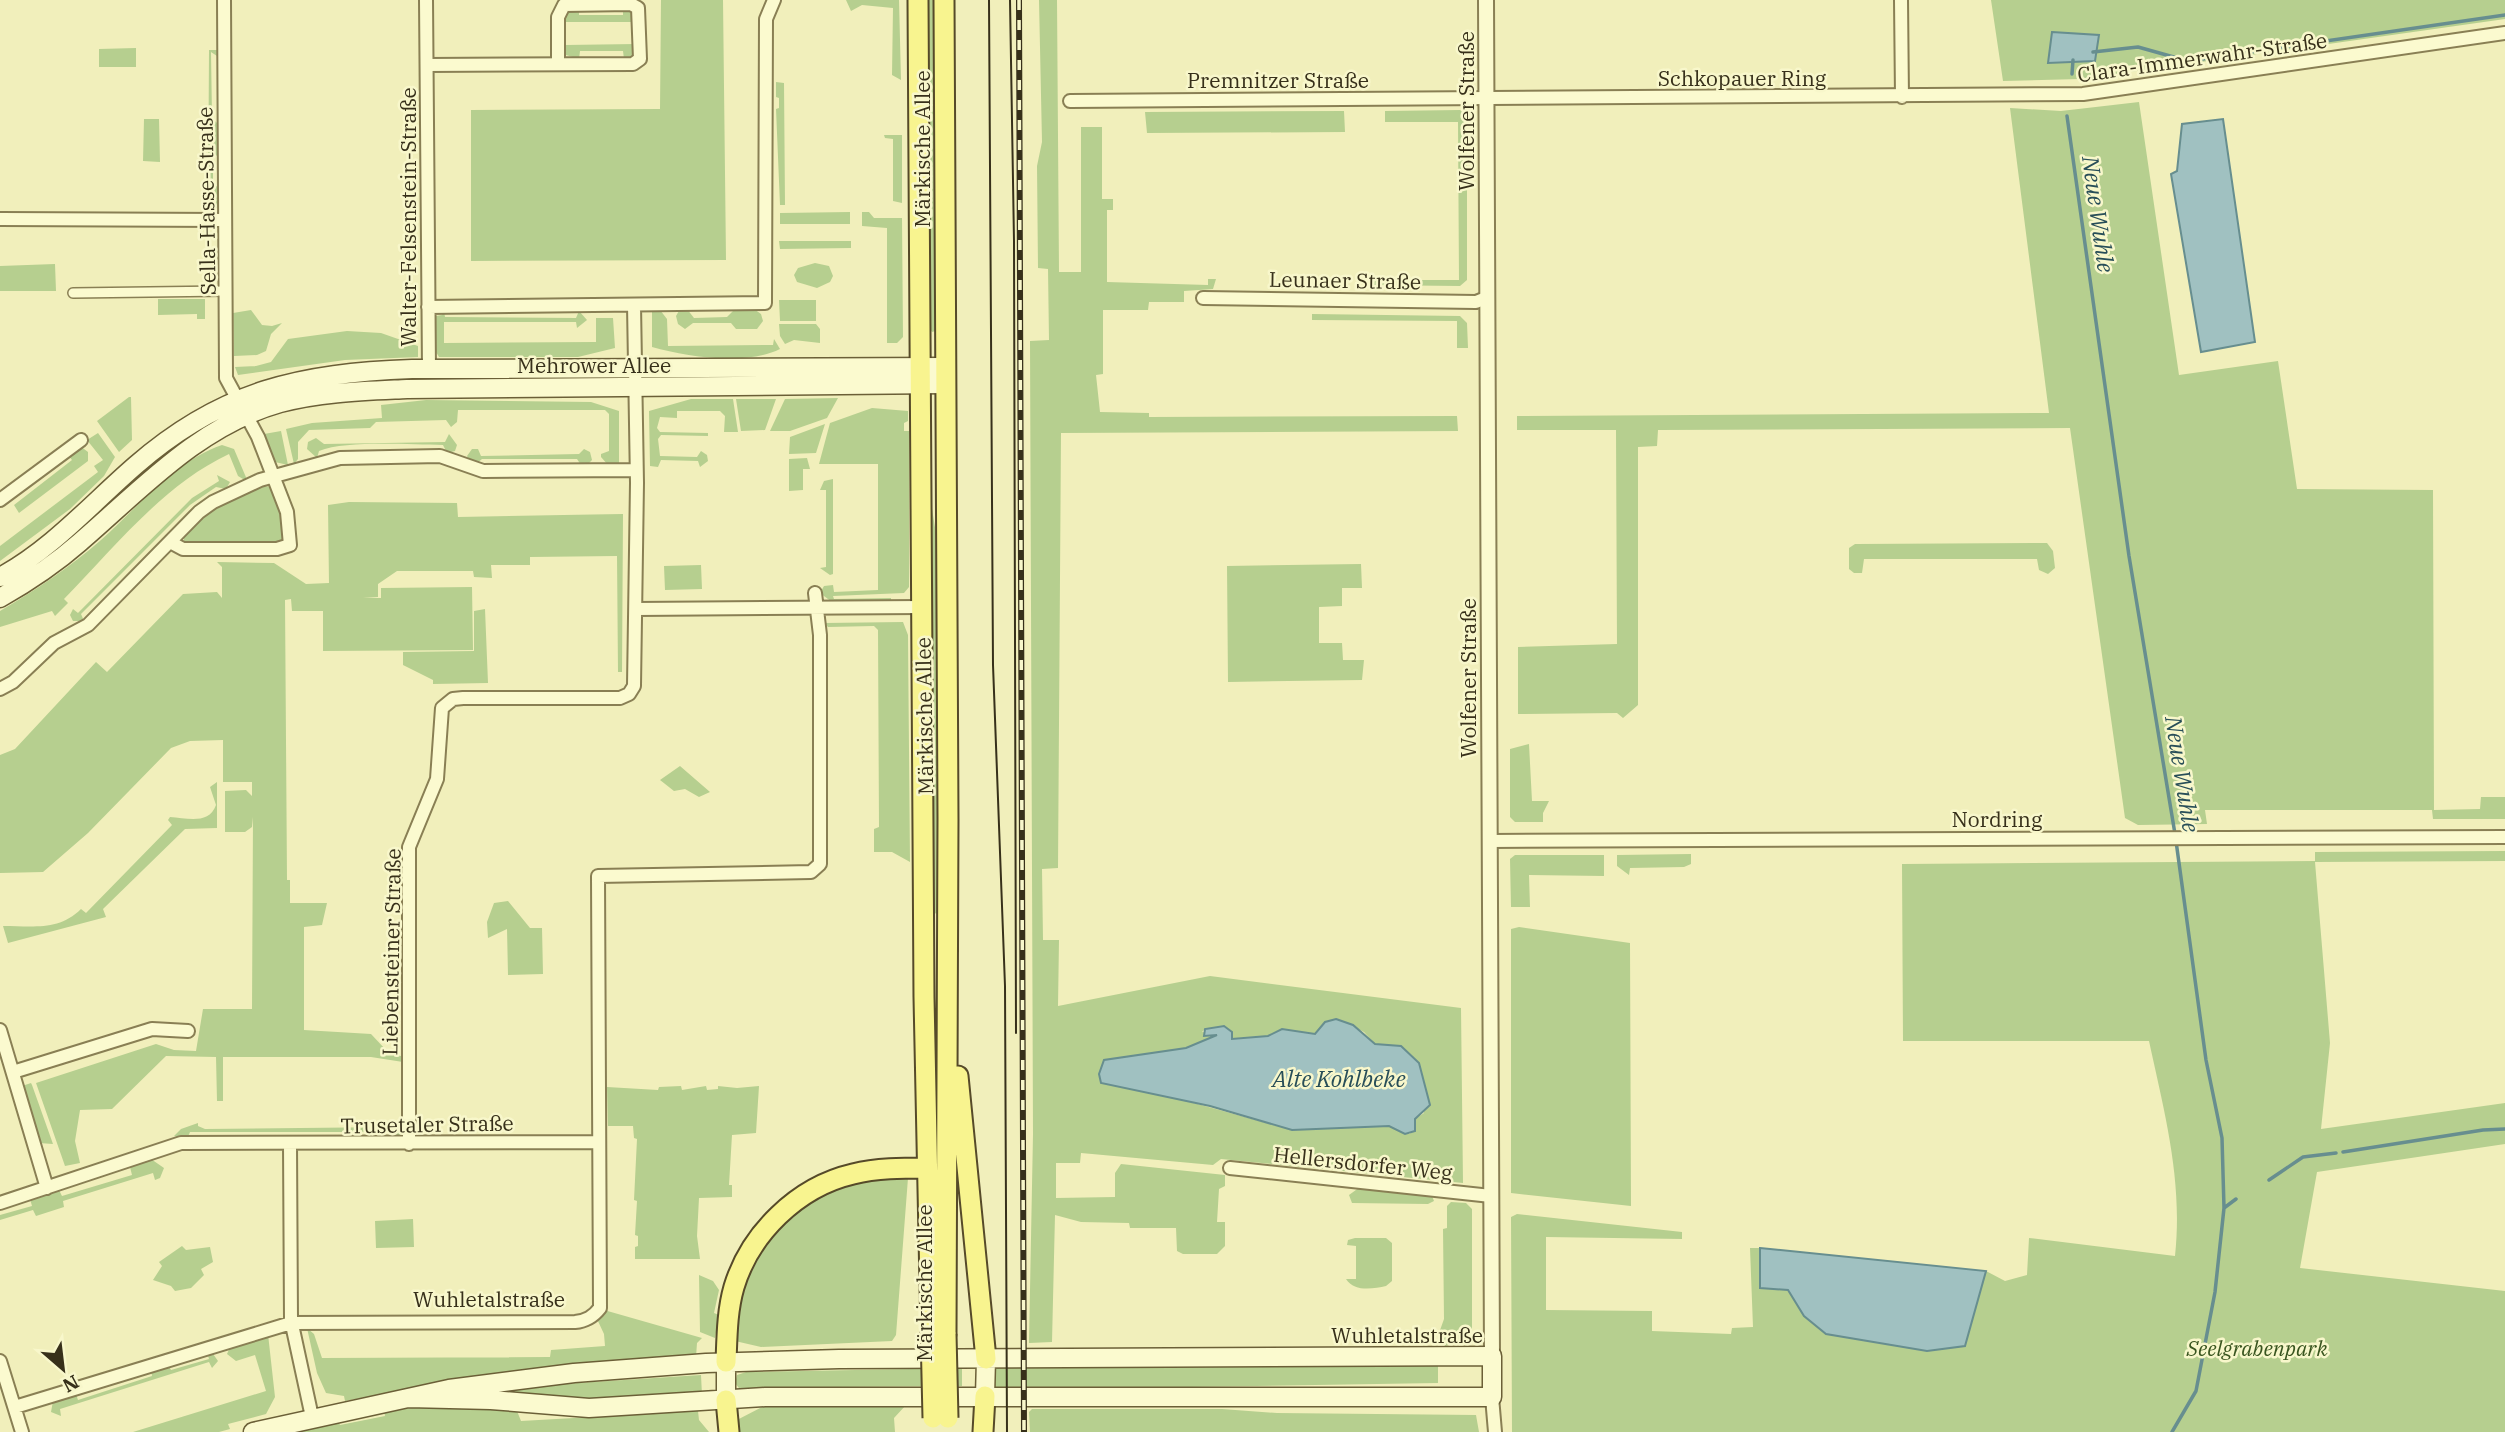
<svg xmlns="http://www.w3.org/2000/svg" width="2505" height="1432" viewBox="0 0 2505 1432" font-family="'IBM Plex Serif',serif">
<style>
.green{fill:#b6cf8f;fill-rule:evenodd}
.water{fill:#a0c1c1;stroke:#678e8f;stroke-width:2}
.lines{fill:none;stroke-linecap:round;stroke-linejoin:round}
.stream{stroke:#678e8f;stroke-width:3.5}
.pedestrian-casing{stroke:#897f54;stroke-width:12}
.minor-casing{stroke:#897f54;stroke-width:16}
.tertiary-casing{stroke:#897f54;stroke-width:18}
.secondary-casing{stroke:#6b5f37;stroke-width:21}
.primary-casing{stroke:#564a29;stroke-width:23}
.pedestrian{stroke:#fbfacf;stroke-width:9}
.minor{stroke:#fbfacf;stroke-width:12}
.tertiary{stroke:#fbfacf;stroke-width:14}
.secondary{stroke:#fbfacf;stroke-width:18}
.primary{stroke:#f8f48f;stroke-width:19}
.tram{stroke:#37301a;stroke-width:2}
.rail-casing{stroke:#37301a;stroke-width:6}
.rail{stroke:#f8f7cb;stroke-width:3.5;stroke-dasharray:10;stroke-linecap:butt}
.primary-bridge-casing{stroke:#564a29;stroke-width:23;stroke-linecap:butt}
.primary-bridge{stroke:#f8f48f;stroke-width:19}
.labels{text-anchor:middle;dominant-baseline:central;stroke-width:5;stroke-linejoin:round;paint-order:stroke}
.street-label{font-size:21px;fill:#37301a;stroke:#f8f7cb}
.park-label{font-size:21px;font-style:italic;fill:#39551f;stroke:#f8f7cb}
.water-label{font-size:23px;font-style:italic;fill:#284e58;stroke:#f8f7cb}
</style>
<rect width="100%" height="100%" fill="#f1efbb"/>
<path class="green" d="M661 0H723L726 260 471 261V110L660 109Z
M846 0H899L901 80 892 75 893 8 862 5 851 11Z
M929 0H936L939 330 932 332 930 329Z
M1039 0H1057L1059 272H1081V127H1102V199H1113V210H1107V282L1208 285V279H1216L1213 289 1184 291V302H1149L1148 310H1103V374L1096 375 1100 412 1149 413V417L1457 416 1458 431 1061 433 1058 868 1042 869 1043 940H1059L1058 1006 1210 976 1461 1008 1463 1183 1221 1159 1213 1165 1081 1153 1080 1163H1056V1198L1115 1197V1173L1121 1164 1225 1175V1186L1219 1189 1217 1222H1225V1246L1217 1254H1183L1177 1251 1176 1228H1130L1129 1223 1081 1222 1055 1215 1052 1342 1029 1343 1033 1134 1030 341 1049 340 1048 269 1038 268 1037 166 1042 142ZM1343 1021 1364 1032 1375 1044 1401 1046 1424 1113 1415 1119 1410 1134 1389 1126 1292 1130 1183 1100 1104 1060 1186 1048 1220 1034 1202 1032 1205 1029 1224 1026 1231 1039 1268 1036 1282 1029 1315 1034Z
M1991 0H2505V19L2080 79 2003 81Z
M579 8V15H623V8L632 9 636 22H565L567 10Z
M636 44 635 58 624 59 623 51H580L579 59 566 55 565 45Z
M136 48V67H99V49Z
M209 50H220V58L211 52 212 118 220 126V158L213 153V183L220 189 219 206 208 214Z
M776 82 784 83 785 205H780L776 109 779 108V98L776 97Z
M2139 102 2179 375 2278 361 2297 489 2433 490 2434 810 2480 809 2481 797H2505V819H2433L2432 810H2205L2207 824 2138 825 2125 818 2070 428 1658 430 1657 446 1638 447V705L1623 718 1617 713 1518 714V647L1617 644 1616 430H1517V416L2049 413 2010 108 2061 111Z
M1344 111 1345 132 1147 133 1145 112Z
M1385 111 1460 110 1467 116V280L1460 286 1367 285V280H1459L1458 122H1385Z
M144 119H159L160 162 143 161Z
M884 135H902V203L893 201V139L885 138Z
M850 212V224H780V213Z
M862 212H869L874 218H902L903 337 897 343H887V228L862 226Z
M779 241H851V248L780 249Z
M815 263 829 266 833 276 830 282 817 288 797 282 794 275 798 268Z
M55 264 56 291H0V266Z
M158 299H205V319H197V314L158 315Z
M779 300H816V321H780Z
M652 309 660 310 667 319 668 346 773 345 774 339 780 349C746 366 688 357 652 347Z
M680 309H687L694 318 727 317 735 309H754L761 314 763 321 757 329H736L731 323H693L685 329 678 324 676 316Z
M251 310 262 325 272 326 282 323 271 334 266 351 257 355 234 356 233 313Z
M444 311 445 317 576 318 579 311 587 320 577 328 576 322H444V343L596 342V318H613L615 348 578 357H439L436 352V316L442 315Z
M1312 314 1460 316 1467 323 1468 348H1457V321L1312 320Z
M779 324H816L820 329V343L794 340 785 344 780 336Z
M347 331 381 333 418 346V357L345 360 238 375 235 367 256 366 271 362 288 339Z
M129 397H131L132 440 119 452 97 421Z
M838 398 827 418 790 431H770L785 399Z
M691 399H733L738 432H724L725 416 720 411H677V418L660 417 657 428 660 432 708 433V436L661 435 658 439 660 456 697 457 701 451 707 455 708 461 700 467 698 461 661 460 658 467 650 466 649 411Z
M736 399H776L765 430 741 431Z
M426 400 591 402 619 411V465H608L601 457V454L609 451V414L605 410H458L457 422 451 427 446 420 376 422 370 428 309 430 298 442V459L294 464 286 429 312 423 382 418 381 405Z
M872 408 908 411V421L904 423V431H909V587L904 593 833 596 834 599 891 598V603L832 602 820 593 824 586 833 585 834 592 878 590V464H819L830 423Z
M825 424 816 453 789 454 790 437Z
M281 431 288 465 275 462 264 434Z
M98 433 115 457 104 476 70 509 0 561V546L98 472 94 466 103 460 87 440Z
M449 434 457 445 455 451 447 453 443 445C410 445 347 440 319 451L317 458 307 449 308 442 316 438 324 444 445 442Z
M222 445 234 449 248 482 238 476 229 454C163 485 115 547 64 599L68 603 55 616 52 611 0 627V611C36 590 70 567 101 540 138 507 175 461 222 445Z
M80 446 88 452V461L19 513 14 505 72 460 68 455Z
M472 449H478L481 456 579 454 584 449 590 452 592 460 587 465H581L577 459H482L476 464 470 462 467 456Z
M807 458 810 469H803V490L789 491V459Z
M217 475 230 482 226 489 216 487 190 505 81 614 84 621H73L70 615 73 609 78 613 192 498 219 481Z
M833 479V574L830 575 820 568 826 567V490H820L824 481Z
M261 486 273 487 282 504 287 540 281 545 184 544V535L215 507Z
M349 502 457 503 458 517C515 516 563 515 623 514L622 672H618L617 556 530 557V565H491L492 578 474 577 473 571H397L378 584V597L363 598H381V588L472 587 473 650 323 651V611H292L291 599 285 600 287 880H290V903H327L322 925 304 927V1030L371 1034 386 1050 403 1057V1062L371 1057H223V1101H217L216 1057 166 1056 112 1109 80 1110 75 1141 80 1163 65 1166 36 1083 156 1044 174 1050 196 1051 203 1009H252L253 817 252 827 245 832H225V791L246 790 252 796V782H223V740L190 741 171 748 88 833 43 872 0 873V755L15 749 96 662 107 672 183 594 217 592 222 598V567L217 562 274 563 306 584 329 583 328 505Z
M932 509 939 552 941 914 932 913Z
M2047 543 2053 551 2055 568 2048 574 2039 570 2037 559H1864L1862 573H1854L1849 569V548L1855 544Z
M1361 564 1362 588H1342V606L1319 607V643H1342L1343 660H1364L1362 680 1228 682 1227 566Z
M701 565 702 589 665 590 664 566Z
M485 609 488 683 433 684V680L403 665V652L474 651V611Z
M903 622 908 635 910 862 892 852H874V829L879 827 878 630 874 626 828 627 824 623Z
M1529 744 1532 801H1549L1543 813V822H1515L1510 817V749Z
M680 766 710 792 699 797 685 789 674 791 660 780Z
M217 782V828L185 829 103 909 106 917 8 943 3 926C33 926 59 931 81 909L86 913 172 825 168 820 170 817C187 818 209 825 216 805L210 787Z
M2505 851V861L2315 862 2330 1043 2321 1129 2505 1103V1144L2317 1172 2300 1268 2505 1291V1432H1512L1511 1217 1517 1214 1682 1232V1239L1546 1237V1310L1652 1311V1331L1731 1334 1732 1328 1753 1327 1750 1248H1760V1288L1788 1290 1804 1316 1882 1341 1927 1351 1964 1346 1986 1271 2005 1281 2027 1275 2029 1238 2175 1256C2183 1181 2165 1115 2149 1041H1903L1902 864 2315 861V852Z
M1691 854V864L1684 867 1630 868 1629 875 1617 866V855Z
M1515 855H1604V876L1529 875 1530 907H1511L1510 859Z
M508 901 530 928H542L543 974 508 975 507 929 488 938 487 922 494 903Z
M1519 927 1630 943 1631 1206 1511 1193V929Z
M31 1083 32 1085 53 1144 39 1143 22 1086Z
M681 1086 682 1090 706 1086 707 1090 718 1089V1086L737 1088 759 1086 756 1133 732 1135 729 1185H732V1197L699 1198 697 1236 700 1259H635V1247L638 1246V1236L635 1235 637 1201 634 1200 637 1139 634 1138 633 1126H608L607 1087 658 1090 659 1087Z
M395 1120 403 1125V1137L387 1132H190L187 1139 174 1136 181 1129 198 1123V1126L205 1129 394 1127Z
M151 1159 164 1168 160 1178 155 1180 153 1173 63 1201 64 1207 36 1216 33 1210 0 1220V1215L32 1206 30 1199 59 1190 62 1196 132 1175 130 1167Z
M897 1177 908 1178 896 1335 892 1341 761 1347 735 1341C737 1318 739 1295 748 1273 765 1230 811 1193 855 1181 868 1177 884 1178 897 1177Z
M1360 1187 1432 1196 1434 1201 1428 1204 1352 1203 1349 1195Z
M1451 1202 1466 1203 1472 1209V1338L1445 1346 1439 1333 1444 1319 1443 1229 1447 1228V1206Z
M413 1219 414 1247 376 1248 375 1221Z
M1355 1238H1386L1392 1243V1281L1386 1286C1373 1289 1354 1292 1346 1279H1356V1246L1347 1245 1348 1240Z
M182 1246 186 1250 210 1247 213 1262 201 1269 204 1275 191 1288 175 1291 171 1286 153 1280 162 1266 159 1262Z
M699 1275 713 1281 719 1290 714 1313 719 1315 715 1338 700 1332Z
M604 1310 702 1338 697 1343 696 1357 426 1386 345 1401 344 1396 326 1393 317 1373 307 1328 314 1334 322 1358 550 1357 551 1350 605 1346 604 1334 597 1319Z
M268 1334 275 1397 266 1414 228 1424 230 1429 219 1432H133L266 1391 255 1355 236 1361 227 1354 231 1345Z
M211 1351 218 1361 212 1368 209 1362 60 1409 61 1416 51 1412 53 1401 76 1394 78 1400 152 1376 151 1370 168 1365 171 1370 209 1359 207 1352Z
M1438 1365V1383L996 1390 993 1386 994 1368Z
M962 1368V1386L839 1387 742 1392 735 1383 737 1375 746 1372Z
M701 1375 702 1395 587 1401 500 1392V1388Z
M906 1405 894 1418 895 1432H735V1421L764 1406Z
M430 1406 529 1410 517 1411 521 1421 698 1411 699 1420 709 1432H290L338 1421 340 1425 385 1416 384 1411Z
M1032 1409H1222L1277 1413 1476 1415 1479 1432H1030L1029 1412Z"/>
<path class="water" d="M2052 32 2099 35 2095 61 2048 63Z
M2223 119 2255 342 2201 352 2171 174 2177 171 2182 124Z
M1336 1019 1353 1025 1375 1044 1401 1046 1419 1063 1430 1105 1415 1119V1131L1405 1134 1389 1126 1292 1130 1210 1106 1101 1083 1099 1074 1104 1060 1186 1048 1217 1035 1204 1036 1205 1029 1224 1026 1232 1032V1039L1268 1036 1282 1029 1315 1034 1325 1022Z
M1760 1248 1986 1271 1965 1346 1927 1351 1826 1334 1804 1316 1788 1290 1760 1288Z"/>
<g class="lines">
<path class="stream" d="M2093 52 2138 47 2188 61 2505 15
M2072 74 2073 60
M2067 116 2129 556 2175 834
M2343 1152 2483 1130 2505 1129
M2269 1180 2303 1157 2336 1153
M2224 1208 2236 1199
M2172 1432 2196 1391 2215 1292 2224 1208 2222 1138 2206 1060 2176 841"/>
<defs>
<path id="pedestrian" d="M73 293 226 291"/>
<path id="minor" d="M426 0 429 369
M1901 0 1902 97
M427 65 633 64 640 59 638 8 631 4 564 5 558 17V64
M1070 101 2083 94 2505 33
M0 219 225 220
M1203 298 1476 302 1486 298
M428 307 765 303 766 19 774 0
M0 500 81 440
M170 542 183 549H277L290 545 287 512 258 437 226 378 224 0
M636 609 922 607
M0 689 13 682 54 643 88 625 199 512 213 502 260 480 340 458 440 456 483 471 636 470
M1490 841 2505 837
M0 1030 47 1188
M13 1072 152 1029 188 1031
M290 1144 291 1320 312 1417
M409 1144V847L437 779 442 708 453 699 463 698H620L629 694 634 686 637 483 634 305
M1230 1168 1491 1196
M0 1203 181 1143 599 1142
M0 1361 22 1432
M1492 1397 1495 1432
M15 1407 291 1323 575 1322C586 1321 593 1317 600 1308L598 876 811 872 820 864V635L815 593"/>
<path id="tertiary" d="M1486 0 1492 1356"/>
<path id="secondary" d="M0 577C52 549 92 503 136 465 222 390 301 373 412 369L945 367
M0 598C28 582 55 564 79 543 141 490 198 426 280 403 321 392 365 391 407 389L945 384
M726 1362V1400
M985 1396 986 1359
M253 1432 449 1389 574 1373 706 1363 839 1359 1492 1356V1397H765L589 1408 491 1400 409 1398"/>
<path id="primary" d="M918 0 924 997 931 1333
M944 0 948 819 946 1334
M958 1076 986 1359
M726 1362C727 1337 727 1311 734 1287 750 1234 797 1187 853 1174 877 1168 902 1168 927 1168
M726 1400 729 1432
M983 1432 985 1396"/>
</defs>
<use href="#pedestrian" class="pedestrian-casing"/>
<use href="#minor" class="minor-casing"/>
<use href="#tertiary" class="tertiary-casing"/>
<use href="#secondary" class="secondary-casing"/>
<use href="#primary" class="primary-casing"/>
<use href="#pedestrian" class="pedestrian"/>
<use href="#minor" class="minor"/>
<use href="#tertiary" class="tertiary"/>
<use href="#secondary" class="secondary"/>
<use href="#primary" class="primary"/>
<path class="tram" d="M989 0 993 665 1005 986 1007 1432
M1010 0 1014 241 1016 1033"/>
<defs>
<path id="rail" d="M1019 0 1024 1432"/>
</defs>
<use href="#rail" class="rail-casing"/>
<use href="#rail" class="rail"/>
<defs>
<path id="primary-bridge" d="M931 1333 933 1418
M946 1334 948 1418"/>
</defs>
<use href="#primary-bridge" class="primary-bridge-casing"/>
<use href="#primary-bridge" class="primary-bridge"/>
</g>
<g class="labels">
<g class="street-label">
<text transform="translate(2202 57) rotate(-8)">Clara-Immerwahr-Straße</text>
<text x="1742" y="78">Schkopauer Ring</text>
<text x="1278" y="80">Premnitzer Straße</text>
<text transform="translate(1466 111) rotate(-90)">Wolfener Straße</text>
<text transform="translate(922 149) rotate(-90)">Märkische Allee</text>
<text transform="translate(206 201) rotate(-91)">Sella-Hasse-Straße</text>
<text transform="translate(408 217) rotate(-90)">Walter-Felsenstein-Straße</text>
<text transform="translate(1345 280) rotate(1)">Leunaer Straße</text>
<text x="594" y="365">Mehrower Allee</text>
<text transform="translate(1468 678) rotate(-90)">Wolfener Straße</text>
<text transform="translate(924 716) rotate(-91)">Märkische Allee</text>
<text x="1997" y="819">Nordring</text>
<text transform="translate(391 952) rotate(-89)">Liebensteiner Straße</text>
<text transform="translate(427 1124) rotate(-1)">Trusetaler Straße</text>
<text transform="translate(1363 1163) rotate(6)">Hellersdorfer Weg</text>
<text transform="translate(924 1283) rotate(-90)">Märkische Allee</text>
<text x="489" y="1299">Wuhletalstraße</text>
<text x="1407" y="1335">Wuhletalstraße</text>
</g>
<g class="park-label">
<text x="2257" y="1348">Seelgrabenpark</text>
</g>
<g class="water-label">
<text transform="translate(2099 214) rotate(82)">Neue Wuhle</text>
<text transform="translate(2183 774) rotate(81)">Neue Wuhle</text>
<text x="1339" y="1078">Alte Kohlbeke</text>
</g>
</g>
<g transform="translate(63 1369) rotate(152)" stroke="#f8f7cb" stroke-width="5" paint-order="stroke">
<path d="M0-5L12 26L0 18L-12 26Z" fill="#37301a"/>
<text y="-10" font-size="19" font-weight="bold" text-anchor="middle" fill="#37301a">N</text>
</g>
</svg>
